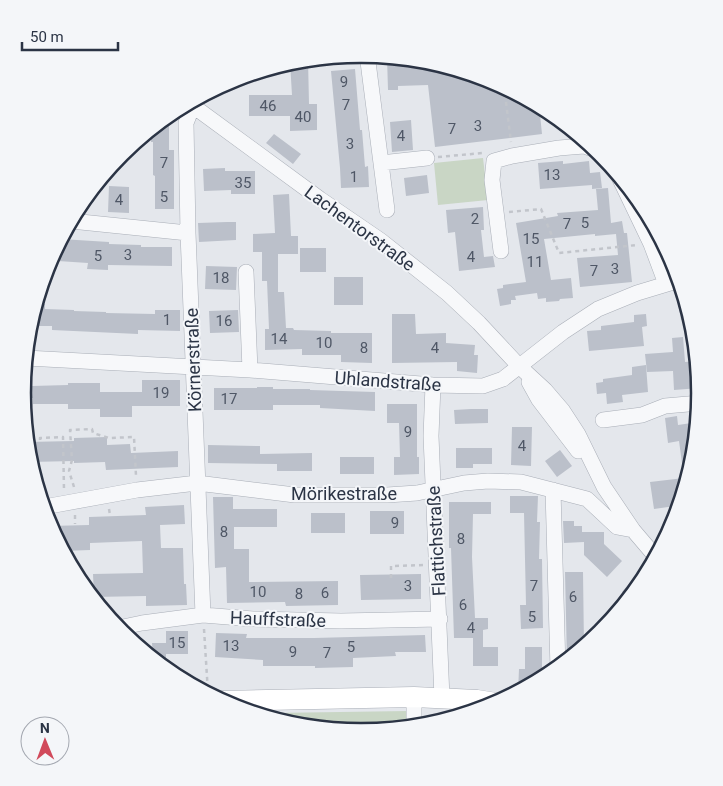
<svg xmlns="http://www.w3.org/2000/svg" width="723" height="786" viewBox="0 0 723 786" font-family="Roboto,sans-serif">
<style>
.green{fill:#c9d6c5}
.building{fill:#bbc0ca}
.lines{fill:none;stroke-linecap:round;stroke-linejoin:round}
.street-casing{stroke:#a9aeb7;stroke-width:16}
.secondary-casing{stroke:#a9aeb7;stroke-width:21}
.path{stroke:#c2c5cb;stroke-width:2.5;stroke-dasharray:4 4;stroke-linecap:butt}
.street{stroke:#f7f8fa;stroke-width:15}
.secondary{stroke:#fff;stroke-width:20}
.labels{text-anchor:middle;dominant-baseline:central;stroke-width:4;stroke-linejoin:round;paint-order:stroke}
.number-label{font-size:15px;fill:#4f5766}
.street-label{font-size:18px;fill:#2b3445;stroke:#f4f6f9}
.rim{fill:none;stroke:#2b3445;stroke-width:2.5}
</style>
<rect width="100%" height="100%" fill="#e4e7ec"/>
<path class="green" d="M483 158 488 200 438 205 434 163Z
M408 711 409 727 361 732 295 725 272 718V713Z"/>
<path class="building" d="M387 57 425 60V68L445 66 491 80 539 105 542 134 435 147 428 85 398 86V90H388Z
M308 59 309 104H317V130L290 131V116H249V95H292L290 62Z
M355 69 360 130H362L365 167 368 166 369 187 341 188 340 168 331 71Z
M411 120 413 150 392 152 390 122Z
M161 121H169V150H174V209H155V176L153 175V142H151V129Z
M274 134 301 154 293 164 266 143Z
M563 161V164L589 161 590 173 600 172 602 188 592 189V185L540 189 538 163Z
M225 168V171H255V194H231V190L204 191 203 169Z
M427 175 429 193 406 196 404 178Z
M109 186 129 187V213L108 212Z
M608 188 611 223 622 221 624 233H620H627L632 282 580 287 577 258 618 255 616 234 595 236V234L544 239 551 280 571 278 573 298 560 299 559 301 546 302V298L538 299 537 293 515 296 516 300H511V304L500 306 497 289 503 288V285L526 282 516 223 558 216 557 213 598 210 596 189Z
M289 194 291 236H298V254H278V292H284L286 328H293L294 330 331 331V333H372V363L341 362V355H302V349L265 350V329H269L267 281H262V252H253V234L275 233 273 195Z
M483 207 484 230H481L484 257 493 256 495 267 459 271 455 232 448 233 446 210Z
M227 222H236V240L199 242 198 223Z
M61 239 109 242V244L141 245V247H172V266L108 265V270L87 269 88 263 58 261 59 244Z
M300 248H326V272H300Z
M206 266 237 267 236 290 205 289Z
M334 277H363V305H334Z
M683 289 691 318 681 320 676 291Z
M36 304H45V309L74 310V311L106 312V313L155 314V310H180V331L138 330V334L52 330V326H29Z
M238 310 239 332 210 333 209 311Z
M392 314H415L416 334 446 333V343L475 345 474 355H478L477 373 457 371V362L392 363Z
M646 314 647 326 642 327 644 346 589 351 587 331 601 330V326L634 322V315Z
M683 337 685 362 697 361 700 388 674 390 673 371 647 372 645 354 673 352 672 338Z
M646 365 648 392 622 395 623 402 607 404 606 393 597 394 596 383 603 382V379L632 375V367Z
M25 367 32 368V386L68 385V383H100V392H142V380H180V406H132V417H100V409H68V404H33V398H23Z
M257 387H273V389H310V390L375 392V411L320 408V405H273V410H214V388H257Z
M387 404H417V457H419V474L394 475V457H400L399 423H387Z
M471 409H488V423L455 424 454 410Z
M677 416 678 425 698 422 696 435 693 436 695 449 694 459 681 502 674 503 675 506 654 509 650 482 684 478 679 441 668 443 665 418Z
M512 427H532L531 466 511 465Z
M107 437V445L130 444 131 453 178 451V467L106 470 105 462 74 463V461L30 462 29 459 27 442 74 441V438Z
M208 445 260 446V454L312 453V471H277V464L208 463Z
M456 448H492V464H473V468H456Z
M560 450 572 466 557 477 545 461Z
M340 457H374V474H340Z
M510 496H538L537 522H540L539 559H542L543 628 521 629 520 605H526L524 513H510Z
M213 497H233V509H277V527H234V549H249V582L338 581V605L286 606 285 602 227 603 226 567 215 568Z
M449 502H491V514H473L472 557 475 618H488V629L483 630V647H498V666H473V638H454L451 548H449Z
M184 505 185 524 160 525 161 548H183L184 584H186L187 605 146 606V596L94 597 93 574 143 573 142 541 90 543V550L63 551 50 526 89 525V517L146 515 145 507Z
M370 511H404V534H370Z
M311 513H345V533H311Z
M563 521H574V526H582V532H604V544L622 561 607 577 584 555V542L564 543Z
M643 567 649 572 643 582 629 599 622 592Z
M565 572H583L584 647 567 661Z
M421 574V599L361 600 360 575Z
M166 631H188V654H166V669L153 658 152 643H166Z
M216 633 247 634 246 638H314L425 635 426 652H395L396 656 353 658V667L315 668V666H263V660L215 657Z
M525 647H542V669H544V678L518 692 519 669H525Z"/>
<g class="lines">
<defs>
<path id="street" d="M367 54 387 210
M189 103 320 199 380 240 447 293 479 323 520 367 545 390 563 411 578 434 604 487 633 530 656 557
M193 105 186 123 188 233 203 615
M381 163 427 158
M617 173 651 244 666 284
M71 221 188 233
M501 251 492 180 494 161 512 156 559 148 584 146 598 151
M246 272 250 370
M26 358 250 370 433 385 483 386 503 379 563 332 598 309 637 293 680 280
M529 382 539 400 578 451
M433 385 431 436 442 698
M603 420 642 415 665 406 700 403
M553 490 558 669
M44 507 137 490 197 483 295 495H387L417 493 464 483 488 481 521 482 587 499 617 527 633 530
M118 628 142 623 203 615 253 619 341 621 440 619
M414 727V697"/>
<path id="secondary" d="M222 701 414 697 477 700 496 703"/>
</defs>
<use href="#street" class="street-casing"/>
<use href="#secondary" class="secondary-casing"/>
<path class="path" d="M504 86 511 142
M438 157 483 153
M509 212 541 209 559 253 637 245
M40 440V438L63 437 64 490
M74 487 69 471 72 460 70 430 92 429 93 433 109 438 134 437 136 476
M109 509 110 515
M75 515V524
M391 578V566L424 565
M204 629 208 693"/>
<use href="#street" class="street"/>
<use href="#secondary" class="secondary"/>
</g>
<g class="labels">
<g class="number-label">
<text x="344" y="82">9</text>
<text x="346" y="105">7</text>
<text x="268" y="106">46</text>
<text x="303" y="117">40</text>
<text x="478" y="126">3</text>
<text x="452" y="129">7</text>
<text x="401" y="136">4</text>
<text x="350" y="144">3</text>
<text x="164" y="163">7</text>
<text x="552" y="175">13</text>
<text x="354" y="177">1</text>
<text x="243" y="183">35</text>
<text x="164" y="197">5</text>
<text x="119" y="200">4</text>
<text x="475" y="219">2</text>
<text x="585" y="223">5</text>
<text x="567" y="224">7</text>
<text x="531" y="239">15</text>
<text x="128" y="255">3</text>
<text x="98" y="256">5</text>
<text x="471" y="257">4</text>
<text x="535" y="262">11</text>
<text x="615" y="269">3</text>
<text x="594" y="271">7</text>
<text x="221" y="278">18</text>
<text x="167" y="320">1</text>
<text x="224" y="321">16</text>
<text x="279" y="339">14</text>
<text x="324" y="343">10</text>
<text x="364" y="348">8</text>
<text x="435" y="348">4</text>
<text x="161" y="393">19</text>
<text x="229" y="399">17</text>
<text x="408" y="432">9</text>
<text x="522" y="446">4</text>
<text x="395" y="523">9</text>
<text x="224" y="532">8</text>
<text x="461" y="539">8</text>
<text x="408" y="586">3</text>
<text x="534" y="586">7</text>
<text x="258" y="592">10</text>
<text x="325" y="593">6</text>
<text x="299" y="594">8</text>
<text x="573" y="597">6</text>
<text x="463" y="605">6</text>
<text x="532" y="617">5</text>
<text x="471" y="628">4</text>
<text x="177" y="643">15</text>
<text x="231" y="646">13</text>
<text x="351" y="647">5</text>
<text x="293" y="652">9</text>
<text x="327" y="653">7</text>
</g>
<g class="street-label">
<text transform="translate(360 228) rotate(36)">Lachentorstraße</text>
<text transform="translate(193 360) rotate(-92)">Körnerstraße</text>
<text transform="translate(388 381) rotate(4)">Uhlandstraße</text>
<text x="344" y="493">Mörikestraße</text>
<text transform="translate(436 541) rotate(-93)">Flattichstraße</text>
<text transform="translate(278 619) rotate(2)">Hauffstraße</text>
</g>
</g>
<path d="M0 0H723V786H0ZM31 393a330 330 0 1 1 660 0a330 330 0 1 1-660 0Z" fill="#f4f6f9" fill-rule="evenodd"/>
<path class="rim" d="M31 393a330 330 0 1 1 660 0a330 330 0 1 1-660 0Z"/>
<g transform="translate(45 741) rotate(359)"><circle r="24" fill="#f4f6f9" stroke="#a4a8b1"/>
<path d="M0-4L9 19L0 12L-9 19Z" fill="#d1495b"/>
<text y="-8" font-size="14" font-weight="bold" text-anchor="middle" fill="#2b3445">N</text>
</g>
<path d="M22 42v8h96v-8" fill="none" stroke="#2b3445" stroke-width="2.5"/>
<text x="30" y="42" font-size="15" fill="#2b3445" stroke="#f4f6f9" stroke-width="4" paint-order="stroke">50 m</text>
</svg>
